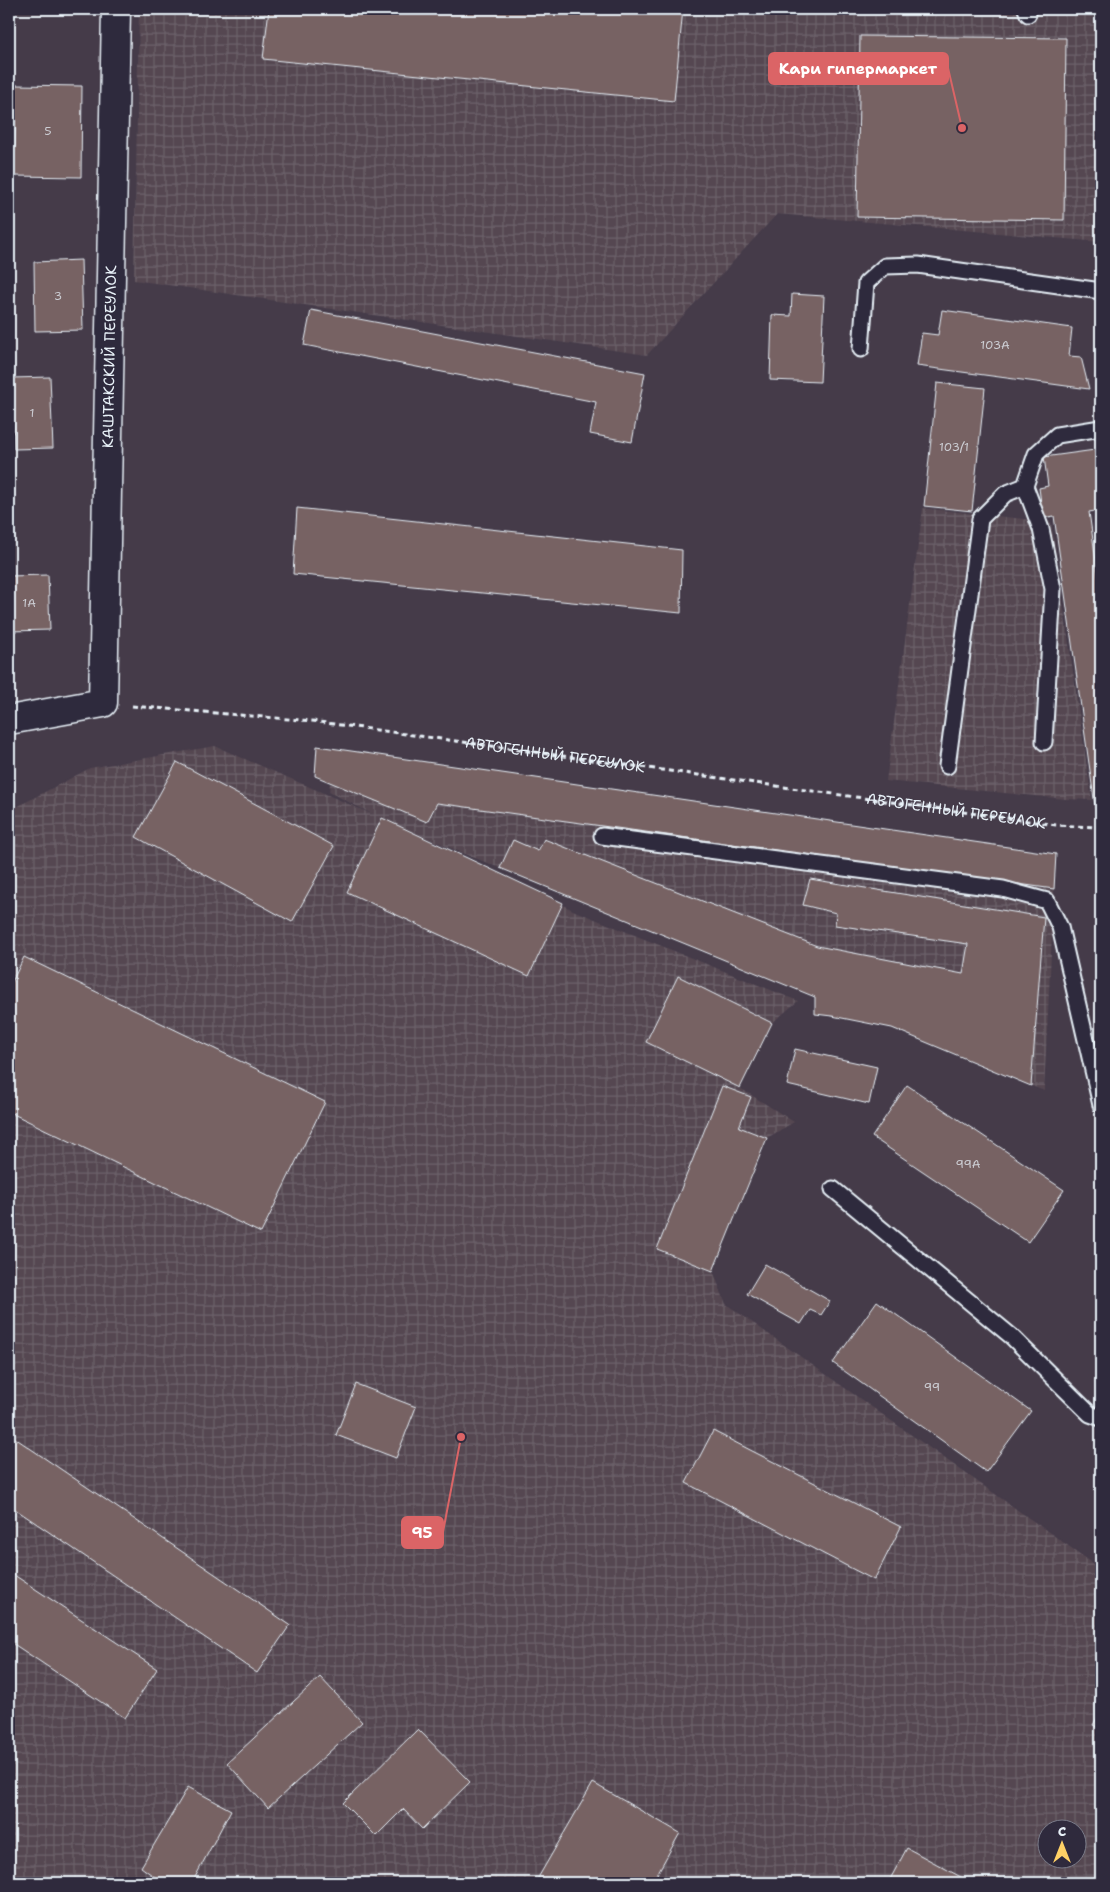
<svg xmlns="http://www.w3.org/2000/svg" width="1110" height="1892" viewBox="0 0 1110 1892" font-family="'Shantell Sans',sans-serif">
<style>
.industrial{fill:url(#industrial-grid);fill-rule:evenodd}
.building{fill:#776264;stroke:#e8f1f8}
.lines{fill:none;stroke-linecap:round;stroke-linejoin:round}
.lane-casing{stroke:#e8f1f8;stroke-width:19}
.street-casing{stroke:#e8f1f8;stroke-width:31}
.path{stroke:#e8f1f8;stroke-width:3;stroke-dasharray:5 4;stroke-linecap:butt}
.lane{stroke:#2f2a3d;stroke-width:15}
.street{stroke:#2f2a3d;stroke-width:28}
.labels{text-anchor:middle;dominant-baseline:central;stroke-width:4.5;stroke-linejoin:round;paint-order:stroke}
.number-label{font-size:12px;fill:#cccdd3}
.street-label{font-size:15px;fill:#e8f1f8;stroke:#2f2a3d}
.leader{fill:none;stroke:#db6466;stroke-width:2}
.callout-dot{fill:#db6466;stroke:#2f2a3d;stroke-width:2}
.callout{fill:#db6466;stroke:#db6466;stroke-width:2}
.callout-label{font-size:16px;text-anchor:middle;font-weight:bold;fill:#fff}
</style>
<defs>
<pattern id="industrial-grid" width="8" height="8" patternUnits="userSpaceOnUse" patternTransform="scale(1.25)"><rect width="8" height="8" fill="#544751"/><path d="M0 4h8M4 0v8" fill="none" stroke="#6d626b"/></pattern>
</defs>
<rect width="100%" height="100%" fill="#453b49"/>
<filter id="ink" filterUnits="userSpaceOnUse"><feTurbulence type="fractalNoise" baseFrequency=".02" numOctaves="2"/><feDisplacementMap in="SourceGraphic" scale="10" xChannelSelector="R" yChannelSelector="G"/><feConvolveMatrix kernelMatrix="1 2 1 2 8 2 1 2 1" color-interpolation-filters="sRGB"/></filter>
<g filter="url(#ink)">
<path class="industrial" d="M139 9H1091L1101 46V242L777 214 647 355 134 280Z
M923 508 1051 522 1092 800 1065 799 886 781Z
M215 746 374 815 329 792 333 756 1056 854 1044 1091 402 828 575 911 798 1001 772 1023 740 1088 794 1122 767 1138 713 1271 726 1304 1101 1569V1883H9V811L90 768ZM1048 1830H1078V1860H1048Z"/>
<path class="building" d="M269 9H683L674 101 263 59Z
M860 36 1066 38 1064 220 857 217Z
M16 85 82 86 81 177 14 176Z
M81 260 83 330 35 331 34 262Z
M792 294 824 296 820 382 770 380 772 315 791 316Z
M311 310 645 373 632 442 590 434 596 402 304 345Z
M942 310 1072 328 1069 356 1081 357 1089 389 917 366 922 333 938 335Z
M50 377 53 448 14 449 12 378Z
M937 383 985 388 972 511 924 506Z
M1095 450 1101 497V510L1089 512 1101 596V812L1096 813 1054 516 1043 518 1039 488 1048 486 1044 457Z
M297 508 682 550 681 613 293 574Z
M48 575 50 630 9 631V576Z
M317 746 1056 854 1054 889 437 803 427 822 315 776Z
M177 762 334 846 292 922 136 837Z
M382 818 563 903 529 976 347 892Z
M544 839 817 946 963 974 968 944 835 925 836 913 803 905 810 879 1044 917 1031 1086 892 1028 832 1016 815 1014V997L500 868 513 840 538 851Z
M24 957 325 1102 261 1233 9 1112V988Z
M678 976 772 1023 740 1088 646 1042Z
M795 1049 877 1067 869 1104 787 1085Z
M907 1085 1064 1190 1028 1242 872 1137Z
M722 1086 751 1097 739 1127 767 1138 713 1271 657 1249Z
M765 1264 830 1301 821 1315 810 1310 801 1324 747 1294Z
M877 1301 1031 1411 986 1472 833 1363Z
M356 1384 416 1407 396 1458 336 1435Z
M713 1431 901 1527 874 1580 686 1483Z
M9 1434 290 1625 257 1673 9 1505Z
M11 1573 157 1669 125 1718 9 1641V1576Z
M320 1677 362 1722 268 1808 227 1763Z
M1101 1711V1729L1093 1725Z
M418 1729 470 1782 422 1829 403 1809 376 1836 343 1803Z
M593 1783 680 1833 652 1883H535Z
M188 1787 231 1810 192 1883H163L141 1867Z
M907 1848 972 1883H888Z"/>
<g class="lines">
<defs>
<path id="lane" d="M1026 9 1028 14
M861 349 866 283 885 266 918 265 1101 291
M1025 486 1041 529 1053 589 1044 742
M947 766 980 519 1005 494 1025 486 1036 454 1057 435 1101 428
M602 836 1003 889 1047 901 1060 927 1101 1105
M833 1189 1011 1336 1090 1414 1101 1418"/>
<g id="street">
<path id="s2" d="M9 720 103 703 116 9"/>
</g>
</defs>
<use href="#lane" class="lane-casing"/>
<use href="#street" class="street-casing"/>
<path class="path" id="s1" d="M132 706 312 721 1056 825 1095 827 1101 826"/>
<use href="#lane" class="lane"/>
<use href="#street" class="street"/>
</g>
</g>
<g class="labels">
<g class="number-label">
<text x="48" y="131">5</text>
<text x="58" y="296">3</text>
<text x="995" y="345">103А</text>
<text x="32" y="413">1</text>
<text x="954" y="447">103/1</text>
<text x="29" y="603">1А</text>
<text x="968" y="1164">99А</text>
<text x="932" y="1387">99</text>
</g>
<g class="street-label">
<text stroke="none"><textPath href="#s2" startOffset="442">КАШТАКСКИЙ ПЕРЕУЛОК</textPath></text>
<text stroke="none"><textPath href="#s1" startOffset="426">АВТОГЕННЫЙ ПЕРЕУЛОК</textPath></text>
<text stroke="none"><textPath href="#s1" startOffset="831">АВТОГЕННЫЙ ПЕРЕУЛОК</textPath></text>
</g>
</g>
<path class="leader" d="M962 128L948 68M461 1437L443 1532"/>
<g class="callout-dot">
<circle cx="962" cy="128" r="5"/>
<circle cx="461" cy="1437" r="5"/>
</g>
<g class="callout">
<rect x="769" y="53" width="179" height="31" rx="5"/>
<rect x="402" y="1517" width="41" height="31" rx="5"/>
</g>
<g class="callout-label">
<text x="858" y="74">Кари гипермаркет</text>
<text x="422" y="1538">95</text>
</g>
<rect width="1110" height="1892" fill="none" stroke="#2f2a3d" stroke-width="30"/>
<rect x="15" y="15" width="1080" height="1862" fill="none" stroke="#e8f1f8" stroke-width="2" filter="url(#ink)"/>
<g transform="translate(1062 1844)"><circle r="24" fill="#2f2a3d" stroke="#797a88"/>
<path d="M0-4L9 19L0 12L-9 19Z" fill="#ffd166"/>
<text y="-8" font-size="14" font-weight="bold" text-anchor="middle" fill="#e8f1f8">С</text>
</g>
</svg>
